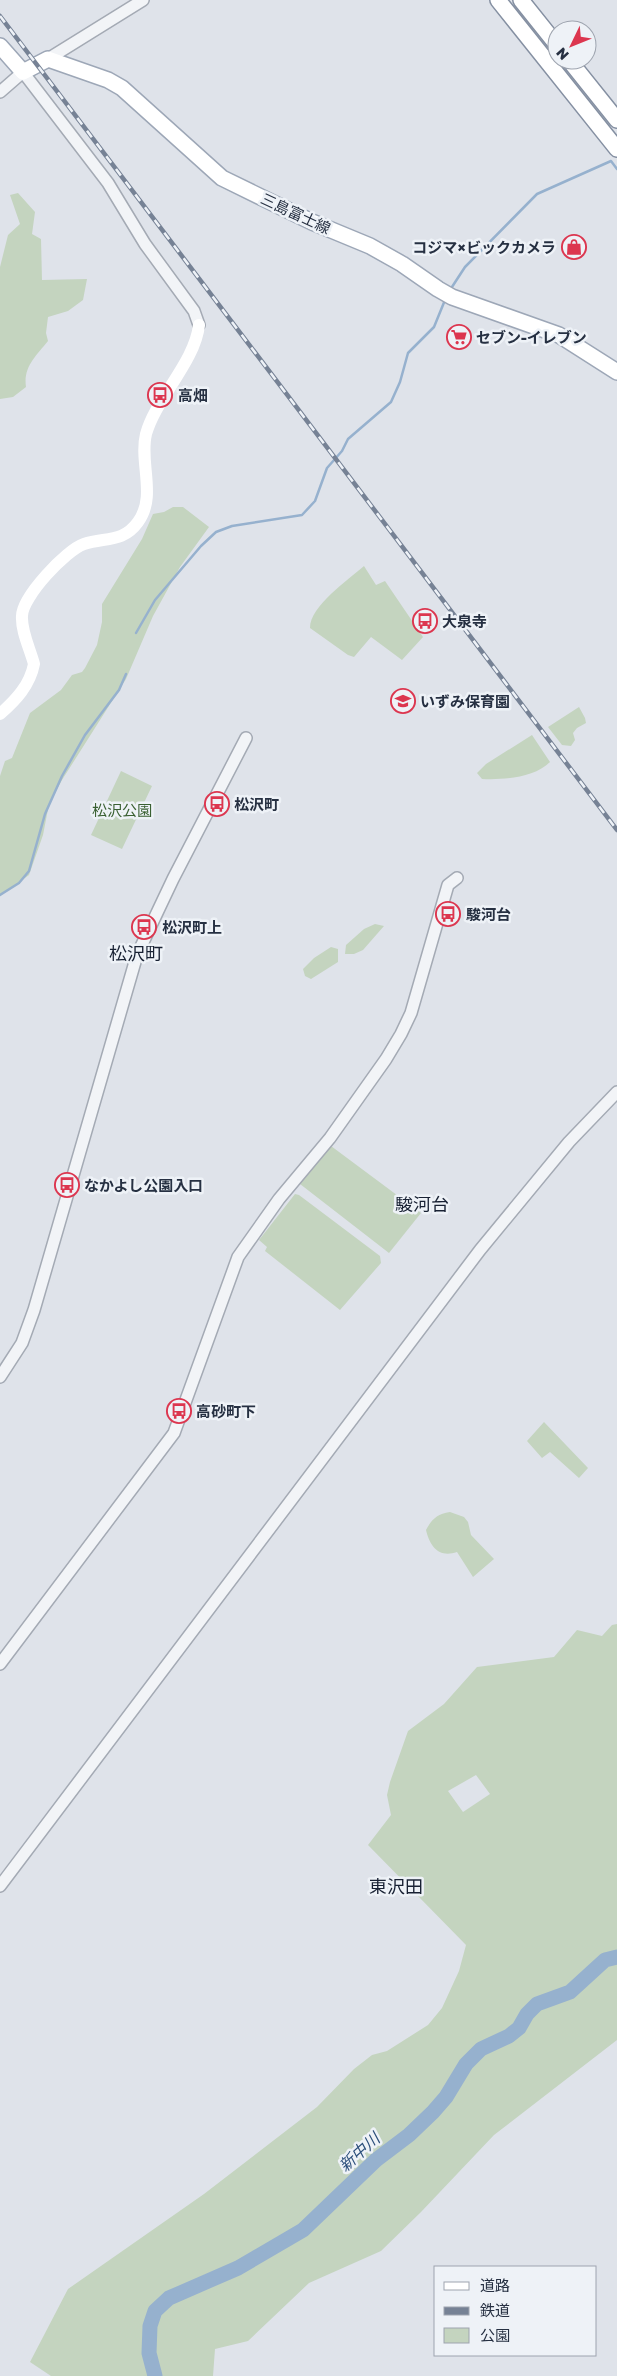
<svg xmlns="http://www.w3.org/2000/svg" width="617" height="2376" viewBox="0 0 617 2376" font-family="'Golos Text','Noto Sans JP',sans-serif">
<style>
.green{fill:#c4d4bf;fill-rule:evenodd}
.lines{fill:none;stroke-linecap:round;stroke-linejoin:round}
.stream{stroke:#96b1ce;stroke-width:2.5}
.river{stroke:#96b1ce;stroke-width:15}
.tertiary-casing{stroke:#a4aab4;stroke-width:14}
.primary-casing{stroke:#9da7b7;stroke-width:18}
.trunk-casing{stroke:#8590a2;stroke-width:18}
.tertiary{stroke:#f2f4f7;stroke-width:11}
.secondary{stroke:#fff;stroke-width:12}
.primary{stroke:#fff;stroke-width:15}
.trunk{stroke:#fff;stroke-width:15}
.rail-casing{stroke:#768295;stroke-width:4.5}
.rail{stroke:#eef2f7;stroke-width:2.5;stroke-dasharray:8;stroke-linecap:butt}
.labels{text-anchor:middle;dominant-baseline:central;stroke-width:5;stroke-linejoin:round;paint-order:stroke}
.street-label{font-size:15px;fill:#263042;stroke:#eef2f7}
.poi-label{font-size:15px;font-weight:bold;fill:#263042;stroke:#eef2f7;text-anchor:start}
.park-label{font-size:15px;fill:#3a6032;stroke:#eef2f7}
.water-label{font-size:16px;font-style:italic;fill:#2c4f7b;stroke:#eef2f7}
.quarter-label{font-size:18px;fill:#182133;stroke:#eef2f7}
</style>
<rect width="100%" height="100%" fill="#dfe3ea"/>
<path class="green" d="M18 193 35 212 32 234 41 239 42 280 87 279 83 300 68 311 48 317 46 333 48 341C36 356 23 367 26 387L13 397 0 399V267L8 235 20 224 10 195Z
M173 507H183L209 527 180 567 153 616 126 679 62 780 49 804 43 835 29 875 0 896V776L5 761 12 758 30 713 61 690 72 675 82 672 85 668 97 645 102 622V604L142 539 153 514 164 512Z
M364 566 376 585 385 581 423 637 402 660 371 637 354 657 348 655 310 628C310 606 348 580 364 566Z
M579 707 585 718 586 723 577 728 573 733 575 740 571 746 562 745 548 727Z
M532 735 550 762C534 778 503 780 482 779L477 773 486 764Z
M121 771 152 786 122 849 91 835Z
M375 924 384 926 363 950 354 954H345L346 945 364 929Z
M331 947 338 949V962L311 979 305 976 303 969 314 958Z
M331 1146 421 1213 389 1253 300 1184Z
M295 1194 299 1195 380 1256 381 1263 340 1310 265 1251 267 1247 259 1240Z
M544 1422 588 1468 579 1478 550 1452 542 1458 527 1441Z
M450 1512 464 1517 468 1522 471 1535 494 1559 473 1577 457 1552C439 1558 430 1547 426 1530 432 1519 437 1514 450 1512Z
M617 1624V2040L494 2135 421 2212 381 2251 309 2283 248 2341 215 2349 213 2376H51L30 2362 68 2289 204 2194 317 2107 354 2069 372 2055 387 2051 428 2025 442 2008 459 1971 466 1945 368 1845 391 1815 387 1795 390 1782 408 1731 444 1704 477 1667 554 1657 577 1630 602 1636 612 1625ZM476 1775 490 1794 463 1812 448 1791Z"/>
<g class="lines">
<path class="stream" d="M450 290 465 267 537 194 611 161 617 169
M136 633 155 600 201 546 216 532 232 526 302 515 315 501 327 468 342 451 348 439 391 402 400 382 408 353 434 327 445 300
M0 895 19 883 29 871 45 814 62 776 85 735 119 690 126 674"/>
<path class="river" d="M155 2376 149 2353 150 2326 155 2311 169 2298 238 2268 303 2230 376 2160 409 2135 433 2112 446 2097 466 2064 481 2049 509 2036 519 2028 527 2014 537 2004 570 1992 605 1960 617 1957"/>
<defs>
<path id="tertiary" d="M48 59 143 0
M23 72 108 183 145 244 194 311 199 325
M0 92 23 72
M0 1377 22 1343 34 1310 137 955 173 879 246 738
M0 1664 174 1433 238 1257 279 1199 330 1138 386 1059 401 1034 411 1013 448 885 457 878
M0 1886 480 1250 569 1142 617 1092"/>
<path id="primary" d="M0 46 23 72 48 59 108 80 122 88 222 178 312 222 370 246 402 264 438 289 452 297 559 335 617 372"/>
<path id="trunk" d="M498 0 617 149
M521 0 557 45
M569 60 617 120"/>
</defs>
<use href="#tertiary" class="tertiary-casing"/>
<use href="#primary" class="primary-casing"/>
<use href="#trunk" class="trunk-casing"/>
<use href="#tertiary" class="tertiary"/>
<path class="secondary" d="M0 714C16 700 30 685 34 664 30 649 21 631 22 616 22 597 66 550 84 544 105 537 123 543 138 522 157 496 139 463 146 434 156 398 195 362 199 325"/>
<use href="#primary" class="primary"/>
<use href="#trunk" class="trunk"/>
<defs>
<path id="rail" d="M0 16 617 830"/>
</defs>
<use href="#rail" class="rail-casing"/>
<use href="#rail" class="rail"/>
</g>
<defs>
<symbol id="shop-ring" viewBox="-11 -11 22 22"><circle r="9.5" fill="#eef2f7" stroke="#dc364f" stroke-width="1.5"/><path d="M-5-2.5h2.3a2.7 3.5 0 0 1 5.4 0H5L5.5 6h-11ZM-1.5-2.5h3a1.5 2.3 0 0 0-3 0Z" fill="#dc364f"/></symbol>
<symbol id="supermarket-ring" viewBox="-11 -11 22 22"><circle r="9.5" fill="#eef2f7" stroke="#dc364f" stroke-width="1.5"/><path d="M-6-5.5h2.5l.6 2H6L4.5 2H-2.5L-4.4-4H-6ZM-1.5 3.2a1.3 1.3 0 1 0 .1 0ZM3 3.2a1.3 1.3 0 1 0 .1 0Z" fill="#dc364f"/></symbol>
<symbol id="bus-ring" viewBox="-11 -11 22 22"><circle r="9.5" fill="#eef2f7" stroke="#dc364f" stroke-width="1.5"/><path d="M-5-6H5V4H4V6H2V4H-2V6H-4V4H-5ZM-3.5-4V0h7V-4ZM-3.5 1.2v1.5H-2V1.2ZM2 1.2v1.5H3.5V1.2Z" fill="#dc364f"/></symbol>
<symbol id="school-ring" viewBox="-11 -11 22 22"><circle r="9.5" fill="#eef2f7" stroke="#dc364f" stroke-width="1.5"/><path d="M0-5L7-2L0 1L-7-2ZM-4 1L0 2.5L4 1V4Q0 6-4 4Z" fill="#dc364f"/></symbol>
</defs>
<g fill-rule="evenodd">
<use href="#shop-ring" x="560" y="233" width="28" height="28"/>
<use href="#supermarket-ring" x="445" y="323" width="28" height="28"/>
<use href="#bus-ring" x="146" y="381" width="28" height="28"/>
<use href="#bus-ring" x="411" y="607" width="28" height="28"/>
<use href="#school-ring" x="389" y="687" width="28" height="28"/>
<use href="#bus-ring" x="203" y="790" width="28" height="28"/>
<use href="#bus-ring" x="434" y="900" width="28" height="28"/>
<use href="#bus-ring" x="130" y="913" width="28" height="28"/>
<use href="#bus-ring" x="53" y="1171" width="28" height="28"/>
<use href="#bus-ring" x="165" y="1397" width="28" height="28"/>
</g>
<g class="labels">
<g class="street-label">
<text transform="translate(296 213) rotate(25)">三島富士線</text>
</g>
<g class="poi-label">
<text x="556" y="247" text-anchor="end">コジマ×ビックカメラ</text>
<text x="476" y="337">セブン-イレブン</text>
<text x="178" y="395">高畑</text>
<text x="442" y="621">大泉寺</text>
<text x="420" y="701">いずみ保育園</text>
<text x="234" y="804">松沢町</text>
<text x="466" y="914">駿河台</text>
<text x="162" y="927">松沢町上</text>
<text x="84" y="1185">なかよし公園入口</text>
<text x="196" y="1411">高砂町下</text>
</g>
<g class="park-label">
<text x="122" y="810">松沢公園</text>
</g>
<g class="water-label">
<text transform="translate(359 2152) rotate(-42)">新中川</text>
</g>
<g class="quarter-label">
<text x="136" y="953">松沢町</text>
<text x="422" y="1204">駿河台</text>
<text x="396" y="1886">東沢田</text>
</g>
</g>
<rect x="434" y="2266" width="162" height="90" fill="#eef2f7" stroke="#9ea4af"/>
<rect x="444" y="2282" width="25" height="8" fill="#ffffff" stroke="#9ea4af"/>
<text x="480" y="2291" font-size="15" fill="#263042">道路</text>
<rect x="444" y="2307" width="25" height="8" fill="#768295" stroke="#9ea4af"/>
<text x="480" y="2316" font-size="15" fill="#263042">鉄道</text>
<rect x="444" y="2328" width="25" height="15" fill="#c4d4bf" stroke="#9ea4af"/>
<text x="480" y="2341" font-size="15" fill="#263042">公園</text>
<g transform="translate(572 45) rotate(227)"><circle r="24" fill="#eef2f7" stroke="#9ea4af"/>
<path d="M0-4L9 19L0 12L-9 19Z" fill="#dc364f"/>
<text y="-8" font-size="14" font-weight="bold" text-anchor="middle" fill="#263042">N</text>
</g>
</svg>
